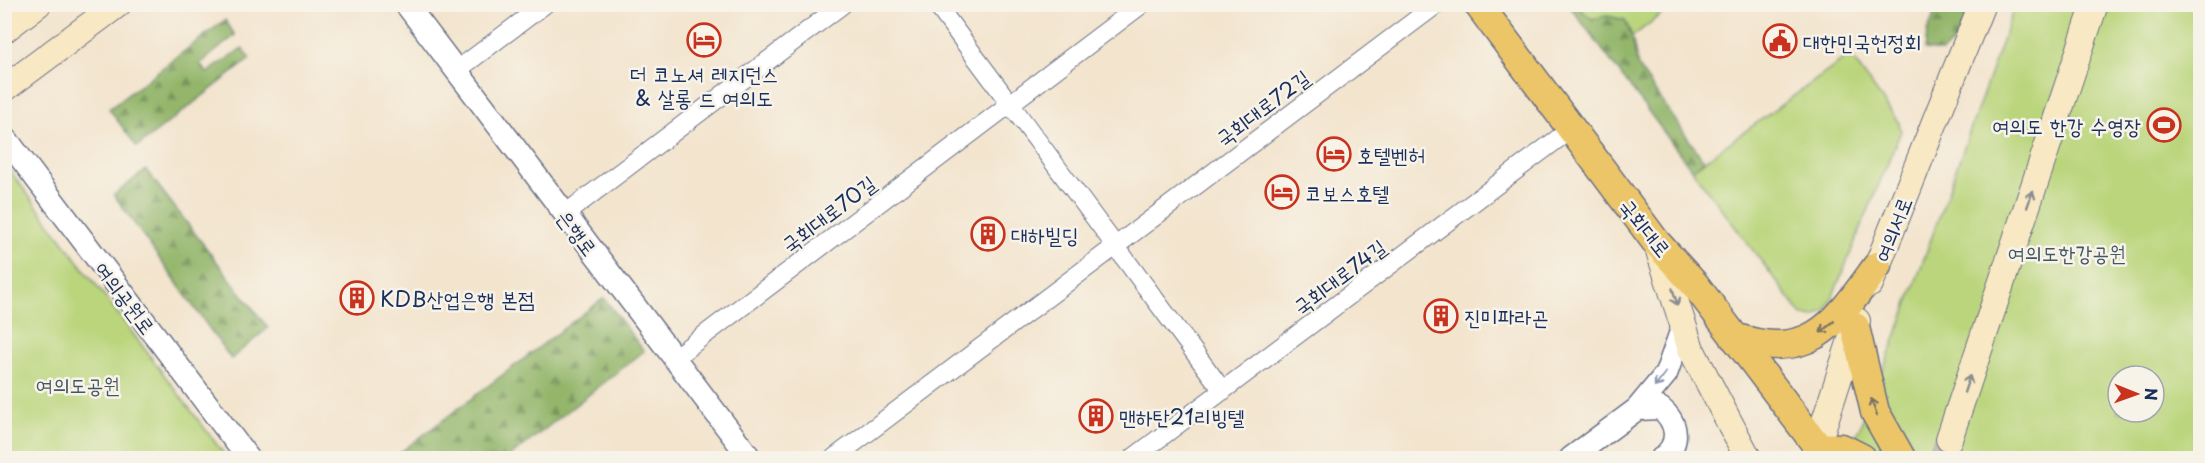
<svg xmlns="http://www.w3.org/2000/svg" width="2205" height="463" viewBox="0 0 2205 463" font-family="'Playpen Sans','Poor Story',sans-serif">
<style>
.green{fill:#bad57b;stroke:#6a826c;stroke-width:1.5;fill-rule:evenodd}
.forest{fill:url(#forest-firs);stroke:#577264;stroke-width:1.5}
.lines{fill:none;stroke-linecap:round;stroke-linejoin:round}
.secondary-tunnel{stroke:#c8c0b7;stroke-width:26;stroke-dasharray:26 13;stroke-linecap:butt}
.minor-casing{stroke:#676e85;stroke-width:20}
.tertiary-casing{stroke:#676e85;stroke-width:25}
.secondary-casing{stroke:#676e85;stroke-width:28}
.primary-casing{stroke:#676e85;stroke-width:31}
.minor{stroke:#fff;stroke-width:18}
.tertiary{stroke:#fff;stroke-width:22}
.secondary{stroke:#f8e8c3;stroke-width:26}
.primary{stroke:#edc569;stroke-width:28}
.oneway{stroke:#8a8c90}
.oneway2{stroke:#797263}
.oneway3{stroke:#8d97ae}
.labels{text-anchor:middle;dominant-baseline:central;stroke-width:5;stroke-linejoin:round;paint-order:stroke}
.poi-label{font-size:21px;fill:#1b2f5e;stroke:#f7f3e8;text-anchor:start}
.street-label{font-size:21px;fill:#1b2f5e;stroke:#f7f3e8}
.park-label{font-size:21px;fill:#435865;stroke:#f7f3e8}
</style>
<defs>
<pattern id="forest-firs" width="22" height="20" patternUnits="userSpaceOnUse" patternTransform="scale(1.5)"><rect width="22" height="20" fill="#93b66b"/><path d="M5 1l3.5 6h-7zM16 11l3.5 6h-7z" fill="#77945b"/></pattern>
</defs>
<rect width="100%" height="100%" fill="#f7f3e8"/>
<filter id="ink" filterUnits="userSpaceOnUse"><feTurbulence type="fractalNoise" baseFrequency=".0167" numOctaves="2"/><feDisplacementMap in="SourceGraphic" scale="12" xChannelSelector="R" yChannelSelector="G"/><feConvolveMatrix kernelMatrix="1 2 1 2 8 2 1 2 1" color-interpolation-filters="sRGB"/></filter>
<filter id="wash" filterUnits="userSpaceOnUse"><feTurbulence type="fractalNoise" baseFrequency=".008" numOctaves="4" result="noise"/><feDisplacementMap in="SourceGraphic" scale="24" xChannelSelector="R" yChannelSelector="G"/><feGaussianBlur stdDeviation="1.35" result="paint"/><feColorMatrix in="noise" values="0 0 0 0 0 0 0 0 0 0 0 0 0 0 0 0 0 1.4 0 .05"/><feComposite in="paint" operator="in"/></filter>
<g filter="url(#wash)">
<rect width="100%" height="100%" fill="#f3e4cd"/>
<path class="green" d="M1580 5H1673L1632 37 1625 20 1607 16 1592 19 1582 11Z
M2015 5H2200V458H1847L1893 345ZM2118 376H2154V412H2118Z
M1850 55 1899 123 1901 131 1827 310 1814 317 1802 315 1692 170Z
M4 163 227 458H5Z"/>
<path class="forest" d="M1569 5H1580L1582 11 1592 19 1607 16 1625 20 1632 37 1638 67 1704 161 1692 170Z
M1938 5H1973L1959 38 1942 52 1925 50 1927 32Z
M225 20 235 35 200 64 207 73 242 48 250 59 137 147 109 109Z
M146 170 268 328 231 359 114 195Z
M604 298 644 351 508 458H393Z"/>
</g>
<g filter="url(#ink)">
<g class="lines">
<path class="secondary-tunnel" d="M1942 458 1949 439"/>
<defs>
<path id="minor" d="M936 4 1223 391
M456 71 545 4
M565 214 843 4
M674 358 1142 4
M834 458 1437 4
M1133 458 1571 129"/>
<path id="tertiary" d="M406 4 750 458
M4 136 248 458
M1637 409 1660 408C1678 422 1681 444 1662 458
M1571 458 1637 409 1666 374 1683 326"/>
<path id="secondary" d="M4 30 38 4
M4 89 118 4
M1657 245 1691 349 1748 458
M1870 284 1982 4
M1949 439 2095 4
M1813 458 1857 321"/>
<path id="primary" d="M1478 4 1656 242 1696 286 1818 447 1822 458
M1855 327 1875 412 1901 458
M1734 337C1812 363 1836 322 1877 266
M1818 447 1842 448 1862 458"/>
</defs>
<use href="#minor" class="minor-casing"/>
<use href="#tertiary" class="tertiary-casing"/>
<use href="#secondary" class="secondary-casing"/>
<use href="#primary" class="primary-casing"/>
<use href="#minor" class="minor"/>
<use href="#tertiary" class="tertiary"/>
<use href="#secondary" class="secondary"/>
<use href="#primary" class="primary"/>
</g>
<defs><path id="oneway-shaft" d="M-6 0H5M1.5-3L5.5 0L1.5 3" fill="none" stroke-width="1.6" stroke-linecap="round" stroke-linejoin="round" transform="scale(1.5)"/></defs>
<g class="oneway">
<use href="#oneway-shaft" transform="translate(2030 199) rotate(-71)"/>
<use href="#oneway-shaft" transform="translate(1675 297) rotate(73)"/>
<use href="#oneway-shaft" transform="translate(1967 384) rotate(-71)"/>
</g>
<g class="oneway2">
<use href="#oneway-shaft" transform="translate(1827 327) rotate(140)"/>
<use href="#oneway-shaft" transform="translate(1874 407) rotate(-109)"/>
</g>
<use class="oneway3" href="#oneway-shaft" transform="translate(1660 380) rotate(127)"/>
</g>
<defs>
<symbol id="hotel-ring" viewBox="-11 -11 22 22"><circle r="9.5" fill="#f7f3e8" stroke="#c8321e" stroke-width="1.5"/><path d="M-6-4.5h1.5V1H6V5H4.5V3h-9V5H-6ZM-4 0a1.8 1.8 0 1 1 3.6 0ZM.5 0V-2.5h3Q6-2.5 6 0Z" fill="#c8321e"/></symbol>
<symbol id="civic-ring" viewBox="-11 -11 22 22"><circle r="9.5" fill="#f7f3e8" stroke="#c8321e" stroke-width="1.5"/><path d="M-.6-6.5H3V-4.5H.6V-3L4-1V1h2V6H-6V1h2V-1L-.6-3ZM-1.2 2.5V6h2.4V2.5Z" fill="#c8321e"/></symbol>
<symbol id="stadium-ring" viewBox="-11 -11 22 22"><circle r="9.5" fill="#f7f3e8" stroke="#c8321e" stroke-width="1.5"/><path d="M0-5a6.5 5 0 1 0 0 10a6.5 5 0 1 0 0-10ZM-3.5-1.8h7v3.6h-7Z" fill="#c8321e"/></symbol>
<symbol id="building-ring" viewBox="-11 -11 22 22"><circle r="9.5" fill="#f7f3e8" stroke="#c8321e" stroke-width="1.5"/><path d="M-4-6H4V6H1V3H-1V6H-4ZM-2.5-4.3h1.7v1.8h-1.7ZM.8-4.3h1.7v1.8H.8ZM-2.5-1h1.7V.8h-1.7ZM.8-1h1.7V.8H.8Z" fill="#c8321e"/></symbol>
</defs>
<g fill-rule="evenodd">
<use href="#hotel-ring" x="685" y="21" width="38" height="38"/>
<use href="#civic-ring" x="1761" y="22" width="38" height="38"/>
<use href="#stadium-ring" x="2145" y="106" width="38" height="38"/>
<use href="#hotel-ring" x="1315" y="135" width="38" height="38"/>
<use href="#hotel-ring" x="1263" y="173" width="38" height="38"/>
<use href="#building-ring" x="969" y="215" width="38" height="38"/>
<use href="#building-ring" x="338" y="279" width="38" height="38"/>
<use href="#building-ring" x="1422" y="297" width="38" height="38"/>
<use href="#building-ring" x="1077" y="397" width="38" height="38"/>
</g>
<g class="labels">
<g class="poi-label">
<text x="1803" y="41">대한민국헌정회</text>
<text x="704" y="73" text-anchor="middle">더 코노셔 레지던스<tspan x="704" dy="24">&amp; 살롱 드 여의도</tspan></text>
<text x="2141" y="125" text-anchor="end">여의도 한강 수영장</text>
<text x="1357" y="154">호텔벤허</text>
<text x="1305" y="192">코보스호텔</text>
<text x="1011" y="234">대하빌딩</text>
<text x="380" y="298">KDB산업은행 본점</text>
<text x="1464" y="316">진미파라곤</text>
<text x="1119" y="416">맨하탄21리빙텔</text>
</g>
<g class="street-label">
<text transform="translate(1262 107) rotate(-37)">국회대로72길</text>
<text transform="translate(828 213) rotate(-37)">국회대로70길</text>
<text transform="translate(1646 227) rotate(51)">국회대로</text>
<text transform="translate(1892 229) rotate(-69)">여의서로</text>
<text transform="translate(578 232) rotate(53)">은행로</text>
<text transform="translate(1339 276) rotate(-37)">국회대로74길</text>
<text transform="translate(126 297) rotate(53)">여의공원로</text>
</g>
<g class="park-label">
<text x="2067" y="252">여의도한강공원</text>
<text x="78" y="384">여의도공원</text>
</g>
</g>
<rect width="2205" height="463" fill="none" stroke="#f7f3e8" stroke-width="24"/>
<g transform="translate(2136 394) rotate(91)"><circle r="28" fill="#f7f3e8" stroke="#9fa5b1" stroke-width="1.5"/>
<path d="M0-4.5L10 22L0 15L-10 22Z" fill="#c8321e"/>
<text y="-9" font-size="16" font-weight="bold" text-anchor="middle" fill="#1b2f5e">N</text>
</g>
</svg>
